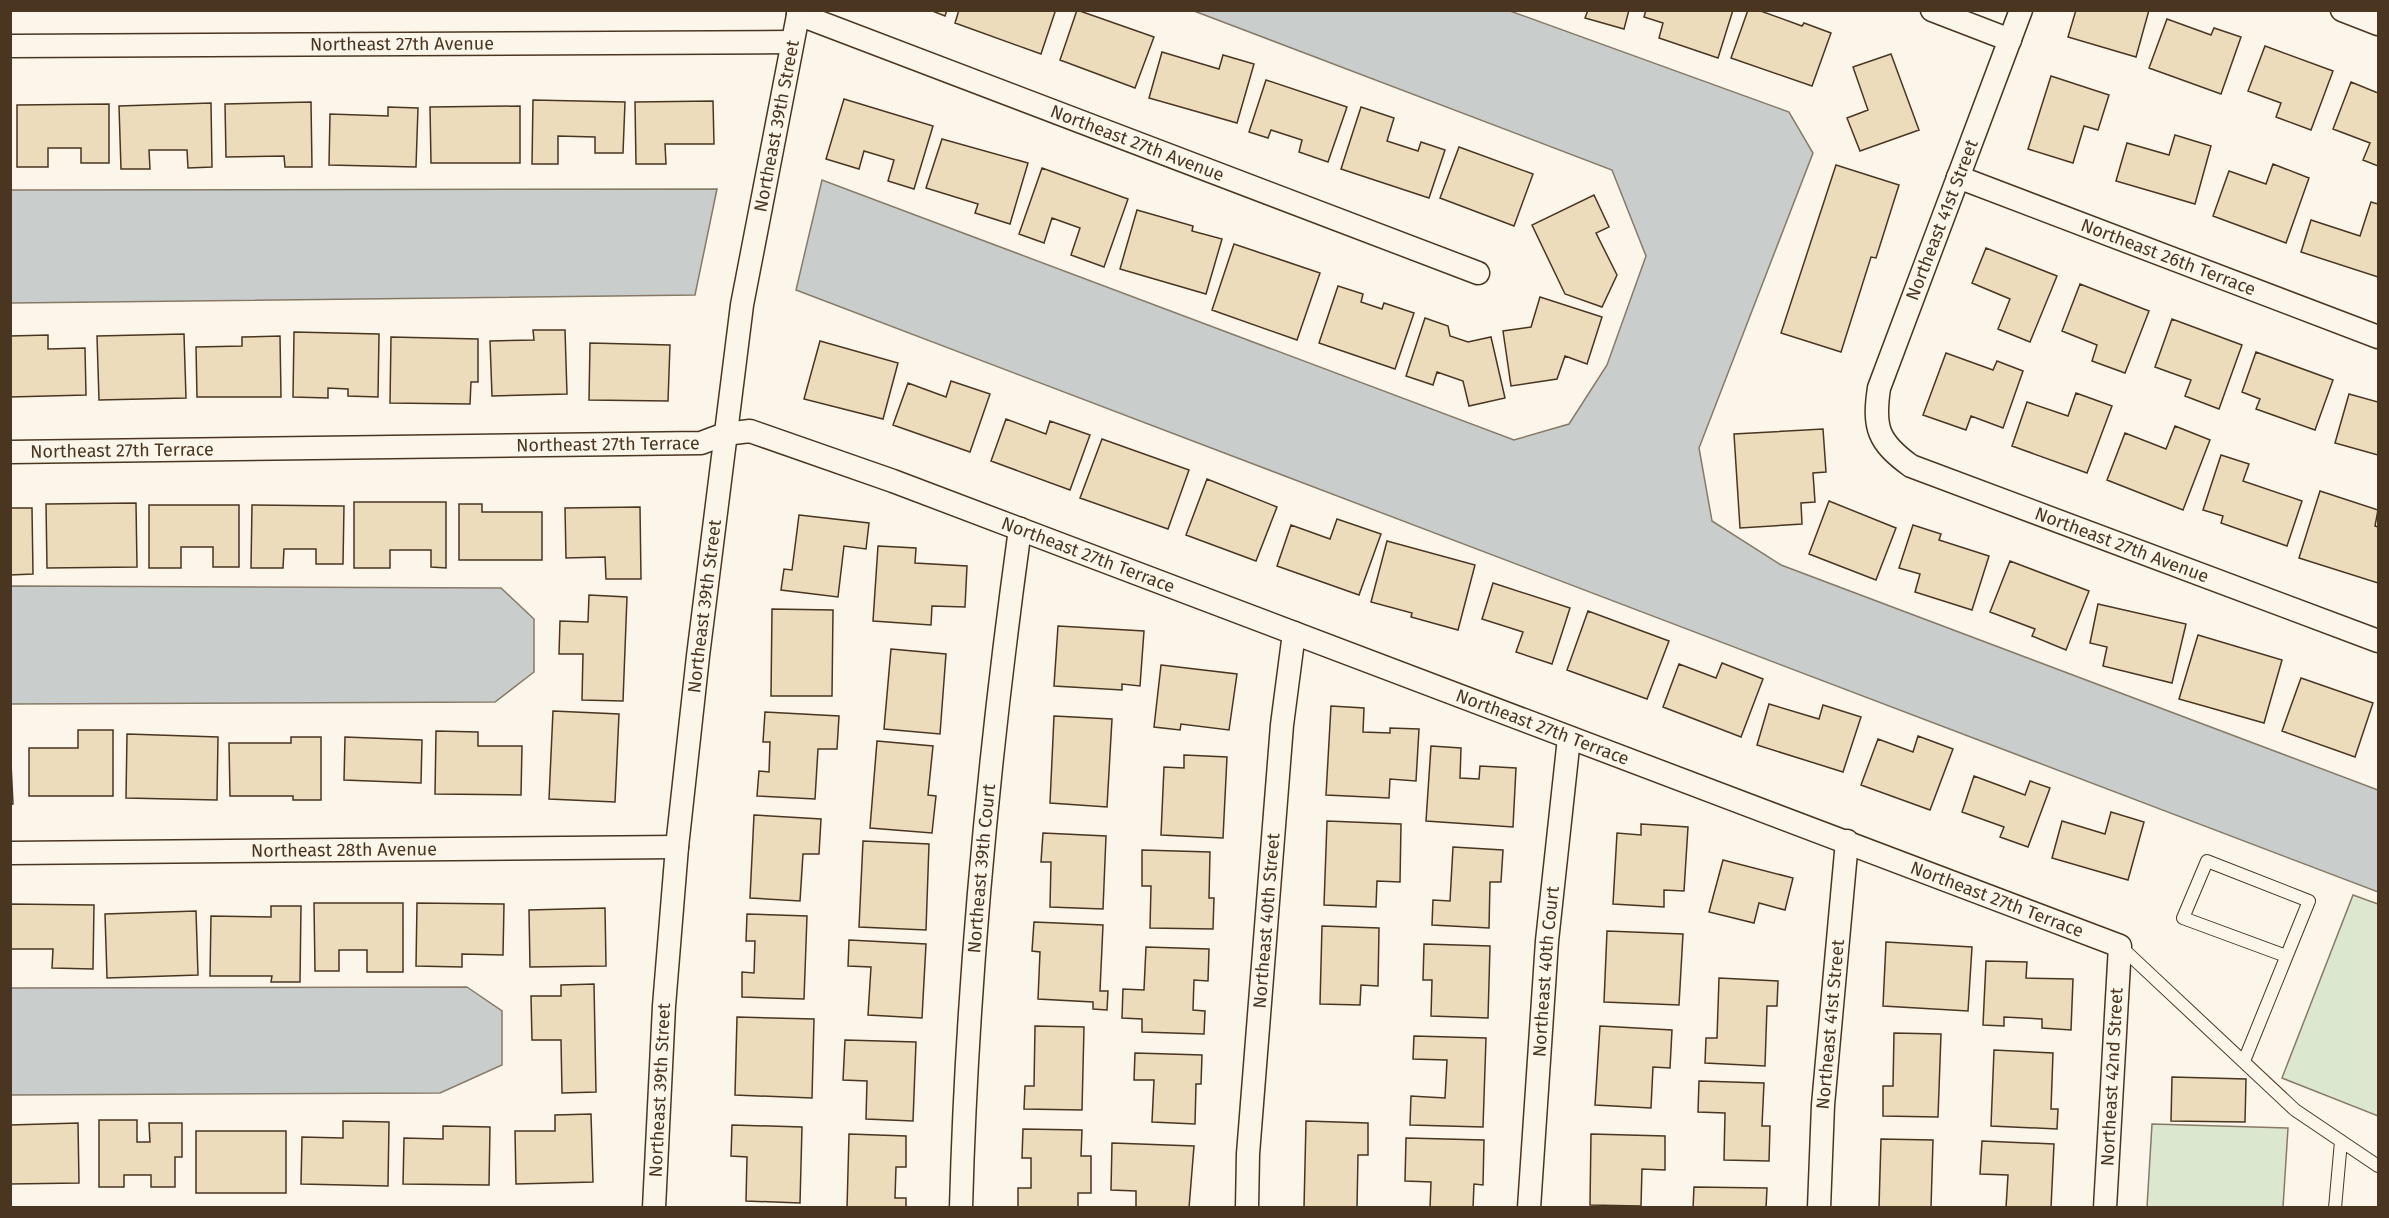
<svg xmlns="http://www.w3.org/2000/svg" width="2389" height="1218" viewBox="0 0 2389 1218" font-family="'Fira Sans',sans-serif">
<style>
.green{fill:#dce7d0;stroke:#887966;stroke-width:1.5}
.water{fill:#c9cecd;stroke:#887966;stroke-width:1.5}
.building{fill:#ecdcbc;stroke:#4a3520;stroke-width:1.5}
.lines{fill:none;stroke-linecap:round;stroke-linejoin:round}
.service-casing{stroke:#4a3520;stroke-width:14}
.minor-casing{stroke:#4a3520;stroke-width:25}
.service{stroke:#fbf6e9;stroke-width:12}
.minor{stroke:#fbf6e9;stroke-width:22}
.labels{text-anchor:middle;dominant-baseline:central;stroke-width:4.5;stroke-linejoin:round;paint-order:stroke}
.street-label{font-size:18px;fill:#4a3520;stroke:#fbf6e9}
</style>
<rect width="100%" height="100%" fill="#fbf6e9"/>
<path class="green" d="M2353 895 2378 904V1116L2282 1078Z
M2152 1124 2288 1128 2283 1207H2147Z"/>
<path class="water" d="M1194 11H1510L1789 112 1813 153 1699 448 1712 521 1781 565 2378 790V892L796 290 822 180 1514 440 1569 424 1607 365 1646 256 1612 170Z
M717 189 695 295 11 303V190Z
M11 586 501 588 534 619V672L495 702 11 704Z
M467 987 502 1011V1065L440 1093 11 1095V988Z"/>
<path class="building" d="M930 10H947L945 16Z
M959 10H1052L1055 12 1041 54 955 23Z
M1077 10 1154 37 1135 88 1060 60Z
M1588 10H1629L1624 29 1585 18Z
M1646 10H1733L1718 58 1659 38 1663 23 1644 17Z
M1748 10H1758L1802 26 1804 23 1831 33 1812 86 1731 58Z
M2076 10H2149L2136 57 2068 37Z
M2167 19 2211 35 2214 28 2241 37 2221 94 2149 68Z
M2265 46 2333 71 2311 130 2276 117 2281 103 2248 91Z
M1162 52 1219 69 1223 55 1254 64 1237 123 1149 98Z
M1891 54 1919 130 1860 151 1847 118 1868 110 1853 67Z
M2051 76 2109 95 2098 130 2084 126 2073 163 2028 149Z
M1266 80 1347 107 1328 162 1299 152 1302 140 1271 130 1268 138 1249 132Z
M2351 82 2378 93V166L2363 160 2370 143 2333 129Z
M844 99 933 126 914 189 888 181 894 160 864 151 859 169 826 159Z
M533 100 625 102 623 153H595V137L558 136V164H532Z
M713 101 714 144H665L666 164H636L635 102Z
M311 102 312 167H285L284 156 226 157 225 104Z
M211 103 212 167 188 168 187 150H149L150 169H121L119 106Z
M109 104V163H81V148H48V167H17V105Z
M520 106V163H431L430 107Z
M388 107 418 108 416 167 329 165 330 114 388 116Z
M1361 107 1394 118 1387 141 1418 151 1421 142 1445 150 1429 198 1341 169Z
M2175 135 2211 146 2195 204 2116 181 2127 143 2169 155Z
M942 139 1028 163 1010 224 975 213 978 204 926 188Z
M1459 147 1533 174 1514 226 1440 198Z
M2273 164 2309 178 2286 243 2213 216 2229 171 2266 184Z
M1836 165 1899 185 1876 258 1871 257 1841 352 1781 333Z
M1042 168 1128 199 1104 267 1071 255 1080 228 1052 218 1044 243 1019 234Z
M1594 195 1609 227 1596 233 1617 275 1602 307 1565 294 1532 225Z
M2371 202 2378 204V277L2301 252 2311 220 2360 236Z
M1137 210 1193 226 1192 231 1222 239 1206 294 1120 269Z
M1234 244 1320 273 1297 340 1212 310Z
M1986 248 2057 276 2030 342 1998 329 2010 299 1972 283Z
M2080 284 2149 311 2125 373 2092 361 2097 345 2062 331Z
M1338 286 1363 294 1361 302 1382 309 1384 303 1414 313 1395 369 1319 343Z
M1540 297 1602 317 1587 364 1565 356 1557 379 1511 386 1503 331 1531 327Z
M1425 318 1448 326 1450 336 1468 342 1491 337 1505 398 1469 406 1463 381 1437 372 1433 385 1406 376Z
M2172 319 2242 345 2219 409 2185 396 2191 380 2155 367Z
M533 330H565L567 394 492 396 490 341 534 340Z
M294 332 379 334 378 397 348 396V389L328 388V398L293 397Z
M184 334 186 398 99 400 97 336Z
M48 335V349L85 348 86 395 10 397V336Z
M280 336 281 397H197L196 347 242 346V337Z
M391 337 478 339V382H471L470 404 390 403Z
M820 341 898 363 883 419 804 399Z
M590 343 670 345 668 401 589 400Z
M2256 352 2333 380 2315 430 2256 409 2260 399 2242 392Z
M1946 353 1993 370 1997 361 2023 371 2003 428 1971 416 1966 430 1923 415Z
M951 381 990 394 970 452 893 425 908 383 946 397Z
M2076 393 2112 406 2087 473 2012 446 2027 402 2068 416Z
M2349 394 2378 402V455L2335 443Z
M1006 419 1046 434 1050 421 1090 435 1070 490 991 461Z
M2175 426 2210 440 2183 510 2107 480 2125 433 2166 449Z
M1823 429 1826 472 1813 473 1815 502 1801 503 1802 524 1740 528 1734 434Z
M1102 439 1189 470 1168 529 1080 498Z
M2221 455 2249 464 2243 481 2302 501 2287 546 2221 523 2223 516 2203 510Z
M1207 479 1277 507 1256 561 1186 535Z
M2320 491 2378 510 2375 526 2378 527V583L2299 558Z
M1829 501 1896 528 1876 580 1809 554Z
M354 502H446V568L431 567V550H390V568H354Z
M136 503 137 567 47 568 46 504Z
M459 504H482V512H542V560H459Z
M149 505H239V567H213V547H181V568H149Z
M252 505 344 506 343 564H316V549H284L283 568H251Z
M640 507 641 579H606L605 557 566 558 565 508Z
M10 508H32L33 574 10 575Z
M799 515 869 523 866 549 844 546 838 597 781 590 784 569 792 570Z
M1337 519 1381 534 1359 595 1277 566 1291 525 1330 539Z
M1913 525 1941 534 1939 540 1989 556 1972 610 1915 592 1920 574 1899 568Z
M1387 541 1475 565 1458 630 1411 617 1412 613 1371 602Z
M878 546 916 548 915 563 967 566 965 607 932 606 931 625 873 621Z
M2010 561 2089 591 2066 650 2032 636 2035 629 1990 612Z
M1493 583 1570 608 1552 664 1516 652 1523 632 1482 619Z
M589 595 627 597 623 701 582 700 583 654H559L560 621 588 622Z
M2098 604 2186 624 2172 683 2103 666 2107 647 2090 643Z
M772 609 833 610 832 696H771Z
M1588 611 1669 641 1647 699 1567 670Z
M1058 626 1144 631 1140 686 1122 684V690L1054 686Z
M2198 635 2282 660 2264 723 2179 699Z
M891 649 946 654 940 734 884 729Z
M1722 663 1763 679 1741 737 1663 707 1679 664 1716 678Z
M1161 665 1237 674 1229 730 1181 724 1180 730 1154 727Z
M2301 678 2373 703 2355 757 2282 731Z
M1769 704 1819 719 1823 705 1861 717 1843 772 1757 745Z
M1331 706 1364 708 1363 732 1390 733V728L1419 729 1416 781 1390 779 1389 798 1326 795Z
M553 711 619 714 615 802 549 799Z
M765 712 839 716 837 749H818L815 799 757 796 759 771 769 772 770 742H763Z
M1054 716 1112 719 1107 807 1050 803Z
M78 730H113V796H29V748H78Z
M436 731 478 732V746H522L521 795 435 794Z
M127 734 218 737 217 800 126 798Z
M1918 736 1953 749 1930 810 1861 785 1878 739 1913 752Z
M291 737H321V800H293V796H230L229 743H291Z
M345 737 422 740 421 783 344 780Z
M877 741 933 746 928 795 936 796 932 833 870 828Z
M10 743 13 804 10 805Z
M1431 746 1461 748 1460 778 1479 779 1480 766 1516 768 1513 827 1426 821Z
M1184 755 1227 757 1223 838 1161 835 1164 767 1184 768Z
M1974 776 2025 795 2030 781 2050 788 2028 847 2000 837 2004 827 1962 812Z
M2111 812 2144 822 2128 880 2052 858 2062 821 2105 834Z
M754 815 821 819 819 854H803L800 901 750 898Z
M1327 821 1401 824 1400 882 1377 881 1376 907 1324 905Z
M1641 824 1688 827 1684 891 1664 890V907L1613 904 1617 833 1641 835Z
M1043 833 1106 836 1103 909 1050 907 1051 862H1041Z
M863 841 929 844 926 930 859 927Z
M1453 847 1503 850 1501 882H1490L1489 928 1432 925 1433 900 1450 901Z
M1142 850 1210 852 1209 898H1214L1213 929 1150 928 1151 886H1142Z
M1723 860 1793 878 1785 910 1759 903 1754 923 1709 912Z
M314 903H403V972H367V950H339V971H315Z
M417 903 504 904 503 955 462 954V967L416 966Z
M10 904 94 905 93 969 52 968 53 949H10Z
M271 906H301L300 982H271L272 976H210L211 916 271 917Z
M605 908 606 966 530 967 529 910Z
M196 911 198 975 107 978 105 914Z
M747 914 807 916 804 999 742 997V972L754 973 755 941H746Z
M1034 922 1103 925 1100 991H1108L1107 1010 1093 1009V1002L1038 999 1040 952 1032 951Z
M1322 926 1379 928 1378 986 1361 985 1360 1005 1320 1004Z
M1607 931 1683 934 1679 1005 1604 1002Z
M849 940 926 944 922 1018 868 1015 871 967 848 966Z
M1886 942 1972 947 1968 1011 1883 1006Z
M1424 944 1490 946 1488 1018 1431 1016 1432 980H1423Z
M1146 947 1209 949 1208 981 1194 980 1193 1010 1205 1011 1204 1034 1142 1032V1019L1122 1018 1123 989 1144 990Z
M1986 961 2027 962 2026 978 2073 979 2071 1030 2042 1028V1019L2004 1017V1026L1983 1025Z
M1719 978 1778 981 1777 1006H1767L1765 1066 1705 1063 1706 1038H1717Z
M594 984 596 1092 562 1093 561 1040H532L531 996H561V985Z
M737 1017 814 1019 812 1098 735 1095Z
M1035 1026 1084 1027 1082 1110 1024 1109 1025 1086H1034Z
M1600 1026 1672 1030 1670 1068 1653 1067 1651 1108 1595 1105Z
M1894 1033 1941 1034 1938 1117 1883 1116V1086H1893Z
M1414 1036 1486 1038 1483 1127 1410 1125 1411 1096 1445 1098 1447 1060 1413 1059Z
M845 1040 916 1042 913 1121 866 1119 867 1081 843 1080Z
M1994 1050 2053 1053 2051 1109H2058L2057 1129 1991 1126Z
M1135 1053 1202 1055 1201 1084H1196L1195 1124 1152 1122 1154 1080H1134Z
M2172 1077 2246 1079 2245 1122 2171 1121Z
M1699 1081 1764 1083 1762 1126H1770L1769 1161 1724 1160 1725 1113 1698 1112Z
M591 1114 593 1182 516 1184 515 1131H555V1115Z
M99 1120H137V1142H150L149 1123H182V1157H175V1187H151V1175H124V1187H99Z
M343 1121 389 1122 388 1186 301 1184 302 1137 343 1138Z
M1306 1121 1368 1123V1155H1358L1357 1208H1304Z
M78 1123 79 1183 10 1184V1125Z
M732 1125 802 1127 800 1203 746 1201 747 1157 731 1156Z
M443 1126 490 1127 489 1185 403 1184 404 1138 443 1139Z
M1023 1129 1082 1130 1081 1156H1091V1193H1078V1208H1018V1188H1031V1158H1022Z
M196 1131H286V1193H196Z
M849 1134 906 1136V1167H896L895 1198H906V1208H847Z
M1591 1134 1665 1136V1170L1642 1169 1641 1206 1590 1205Z
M1406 1138 1484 1140 1483 1185 1474 1184 1473 1208H1430L1431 1182 1405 1181Z
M1881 1139 1933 1140 1931 1208H1879Z
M1982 1141 2054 1144 2051 1208H2006L2008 1175 1980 1174Z
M1112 1143 1194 1146 1189 1208H1136V1191L1111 1190Z
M1694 1187 1767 1188 1766 1208H1693Z"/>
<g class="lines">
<defs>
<path id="service" d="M2120 946 2295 1110 2378 1166
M2244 1061 2309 901 2207 861 2183 918 2286 956
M2335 1208 2341 1141"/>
<g id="minor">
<path d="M1932 10 2010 40"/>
<path id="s1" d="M2021 10 1879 388C1873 428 1878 442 1911 466L2378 641"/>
<path d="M2342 10 2378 24"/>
<path id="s2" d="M798 14 1478 273"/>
<path id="s3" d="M10 46 792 42"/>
<path id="s4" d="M1958 177 2378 337"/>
<path id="s5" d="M10 452 701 443 725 434 750 431 893 481 2120 946 2105 1208"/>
<path id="s6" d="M10 853 677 847"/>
<path id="s7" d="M654 1208 664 1006 677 847 698 656 742 305 799 10"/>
<path id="s8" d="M961 1208C967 980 989 754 1020 529"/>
<path id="s9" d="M1247 1208 1248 1154 1282 725 1294 633"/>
<path id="s10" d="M1529 1208 1547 941 1569 738"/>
<path id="s11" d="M1819 1208 1823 1105 1847 841"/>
</g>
</defs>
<use href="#service" class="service-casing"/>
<use href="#minor" class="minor-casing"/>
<use href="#service" class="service"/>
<use href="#minor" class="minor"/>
</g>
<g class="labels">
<g class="street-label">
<text stroke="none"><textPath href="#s3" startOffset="392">Northeast 27th Avenue</textPath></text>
<text stroke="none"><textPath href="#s7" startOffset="1090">Northeast 39th Street</textPath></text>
<text stroke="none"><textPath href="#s2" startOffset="363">Northeast 27th Avenue</textPath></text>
<text transform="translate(1942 220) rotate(-69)">Northeast 41st Street</text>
<text stroke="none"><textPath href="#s4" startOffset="225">Northeast 26th Terrace</textPath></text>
<text stroke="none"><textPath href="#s5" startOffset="598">Northeast 27th Terrace</textPath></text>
<text stroke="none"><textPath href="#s5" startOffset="112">Northeast 27th Terrace</textPath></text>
<text stroke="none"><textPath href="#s1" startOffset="720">Northeast 27th Avenue</textPath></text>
<text stroke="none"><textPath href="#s5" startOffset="1102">Northeast 27th Terrace</textPath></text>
<text stroke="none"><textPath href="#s7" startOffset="604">Northeast 39th Street</textPath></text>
<text stroke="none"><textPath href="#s5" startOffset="1588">Northeast 27th Terrace</textPath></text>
<text stroke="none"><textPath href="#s6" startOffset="334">Northeast 28th Avenue</textPath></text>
<text stroke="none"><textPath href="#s8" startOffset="340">Northeast 39th Court</textPath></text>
<text stroke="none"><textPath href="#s5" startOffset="2074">Northeast 27th Terrace</textPath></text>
<text stroke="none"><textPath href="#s9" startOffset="288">Northeast 40th Street</textPath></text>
<text stroke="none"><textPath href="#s10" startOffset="237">Northeast 40th Court</textPath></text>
<text stroke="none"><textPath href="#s11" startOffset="184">Northeast 41st Street</textPath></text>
<text transform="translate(2112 1077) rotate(-87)">Northeast 42nd Street</text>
<text stroke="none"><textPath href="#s7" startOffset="118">Northeast 39th Street</textPath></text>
</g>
</g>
<rect width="2389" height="1218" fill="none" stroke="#4a3520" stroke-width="24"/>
</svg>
